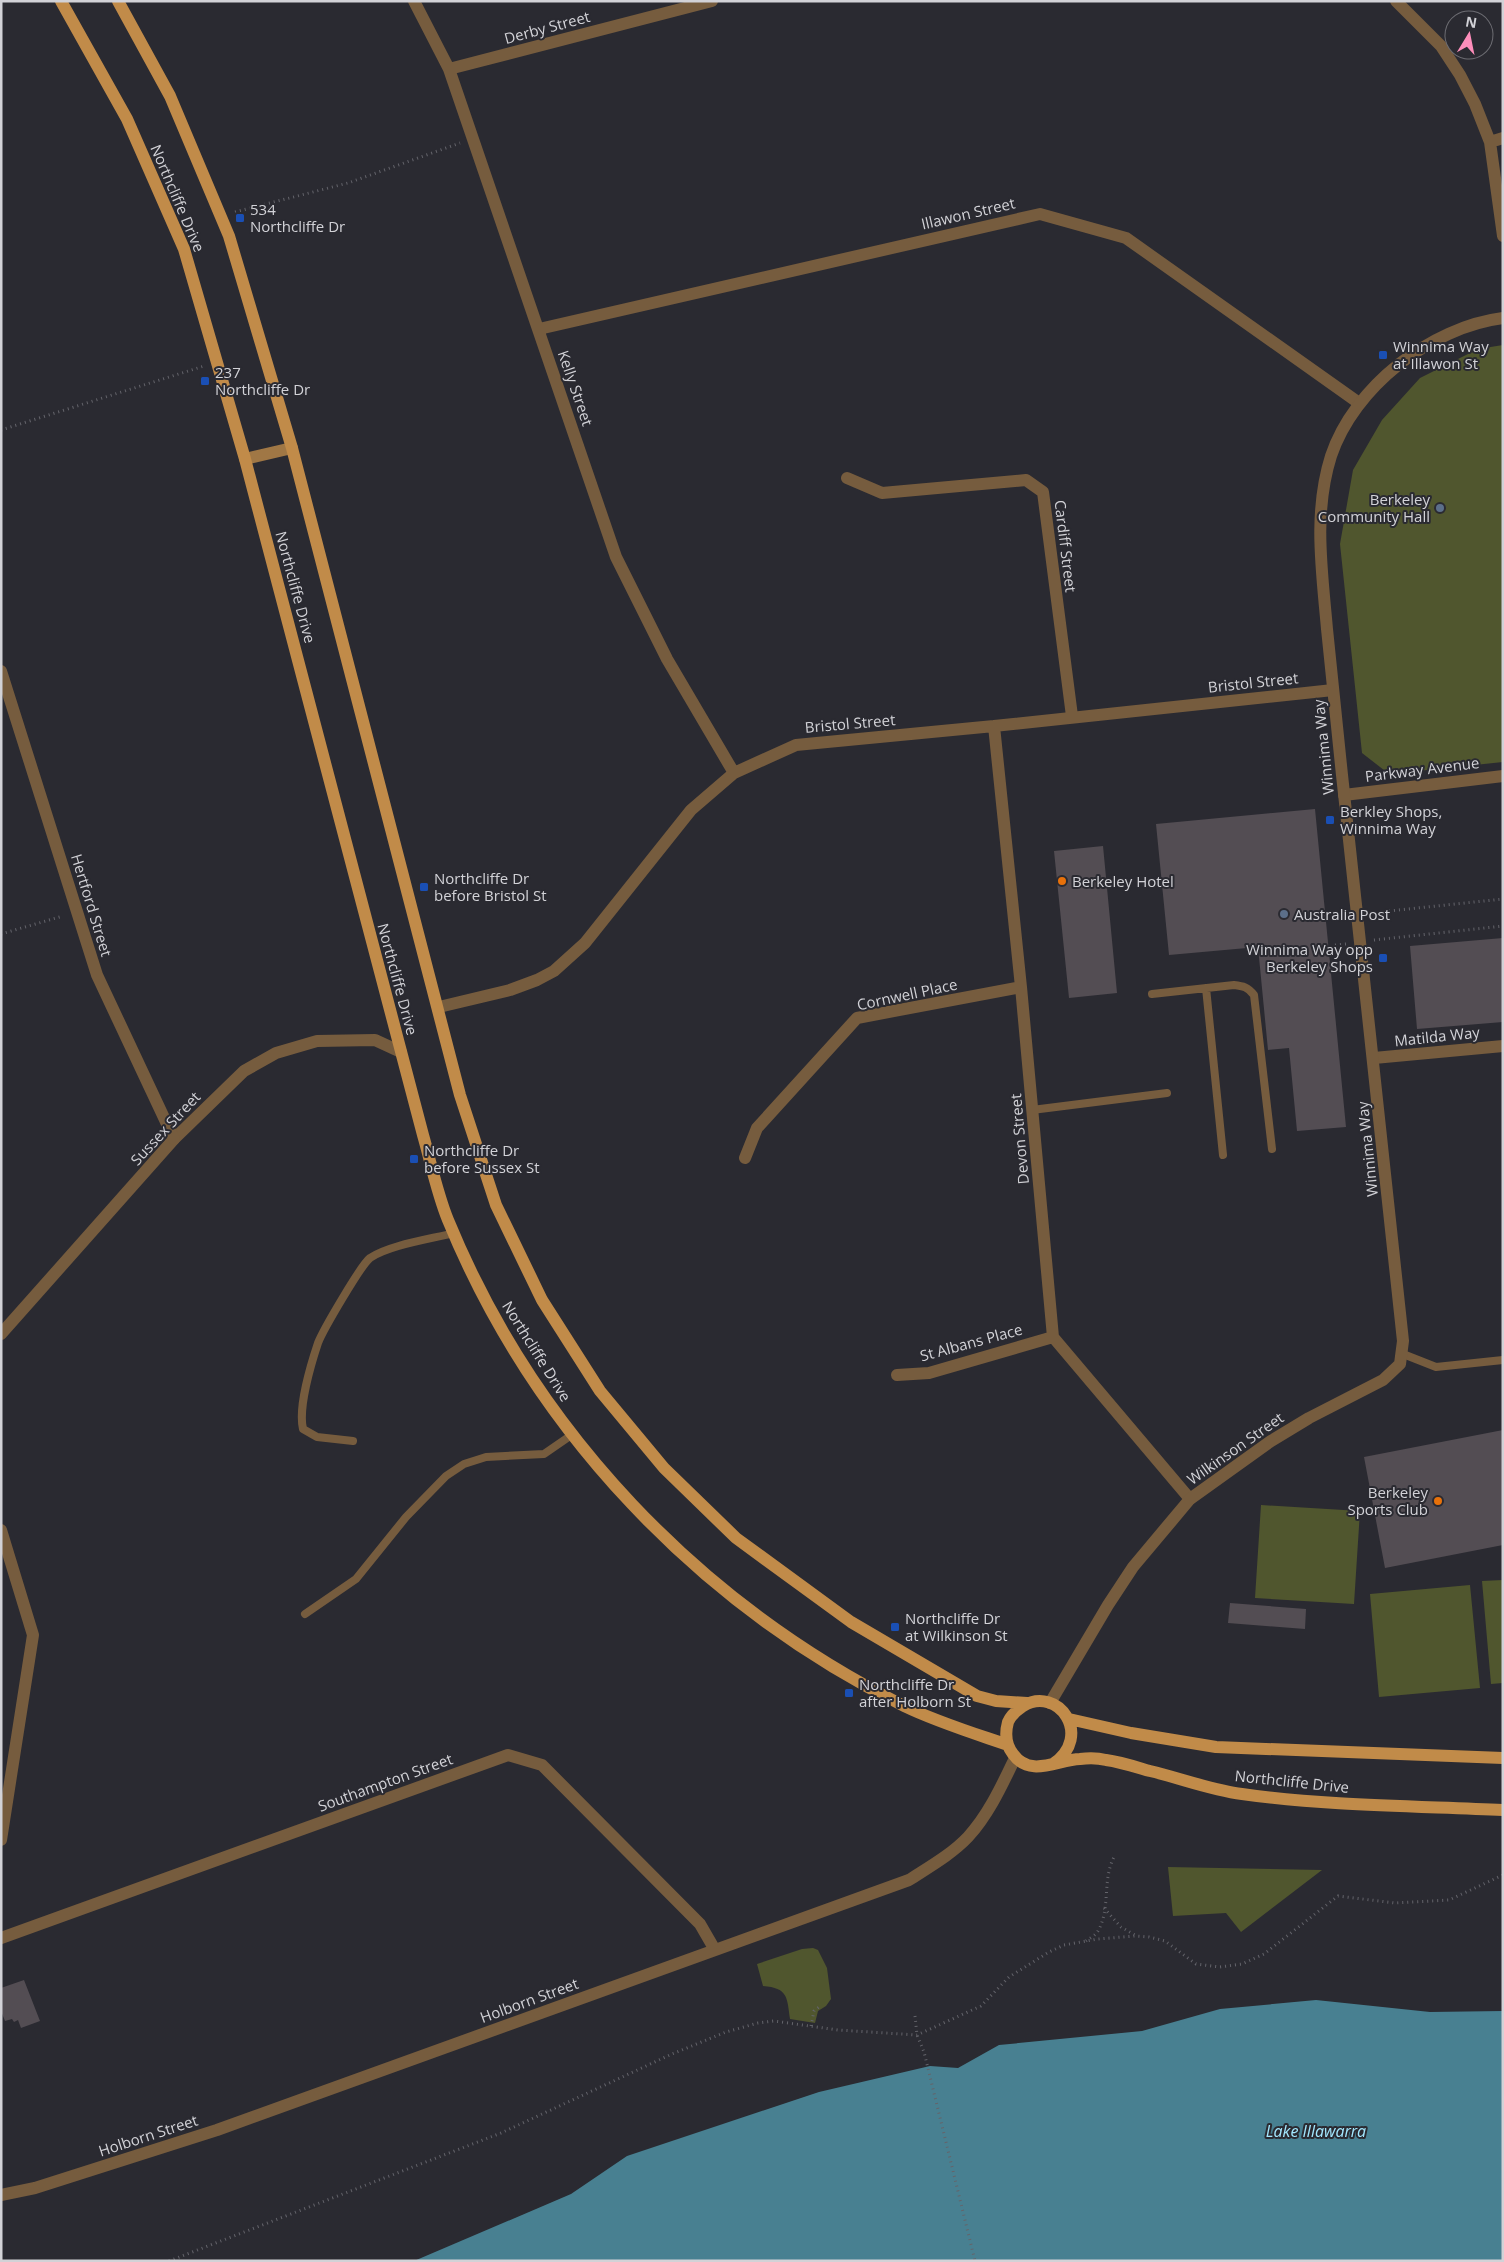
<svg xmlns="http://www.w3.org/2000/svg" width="1504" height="2262" viewBox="0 0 1504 2262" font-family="'Open Sans',sans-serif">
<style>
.green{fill:#50562e}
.water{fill:#488091}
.building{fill:#534d53}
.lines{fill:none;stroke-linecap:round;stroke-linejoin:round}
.path{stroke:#64646b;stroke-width:3;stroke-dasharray:1 4;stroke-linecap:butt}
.service{stroke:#765c3e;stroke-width:8}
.minor{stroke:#765c3e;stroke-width:12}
.tertiary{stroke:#765c3e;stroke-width:12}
.secondary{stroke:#a07745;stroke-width:12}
.primary{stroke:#c18b49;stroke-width:12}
.transit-dot{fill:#1a4fb4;stroke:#2a2a31;stroke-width:2}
.service-dot{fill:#5c6f8a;stroke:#2a2a31;stroke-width:2}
.food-dot{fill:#e8710a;stroke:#2a2a31;stroke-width:2}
.labels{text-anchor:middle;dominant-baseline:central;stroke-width:4;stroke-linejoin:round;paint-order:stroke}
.street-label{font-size:15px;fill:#d2d2d7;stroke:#2a2a31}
.poi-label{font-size:15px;fill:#d2d2d7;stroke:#2a2a31;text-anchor:start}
.water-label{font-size:16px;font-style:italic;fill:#a3e8ff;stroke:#2a2a31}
</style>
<rect width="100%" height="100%" fill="#2a2a31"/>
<path class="green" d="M1503 345V762L1389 774 1362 753 1340 544 1353 470 1382 420 1420 378 1478 349Z
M1261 1505 1360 1511 1354 1604 1255 1598Z
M1503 1580V1683L1491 1684 1482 1581Z
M1470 1585 1480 1688 1379 1697 1370 1594Z
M1168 1867 1322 1870 1241 1932 1226 1913 1173 1916Z
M813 1948 818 1950 827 1968 831 1999 826 2006 818 2011 815 2023 790 2019C787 1997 788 1988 763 1986L757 1964 802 1949Z"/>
<path class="water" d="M1316 2000 1430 2012 1503 2011V2261H414L571 2194 627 2156 819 2092 930 2066 958 2068 999 2045 1142 2031 1220 2009Z"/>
<path class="building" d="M1315 809 1346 1127 1297 1131 1289 1048 1268 1050 1258 947 1169 955 1156 824Z
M1103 846 1117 993 1069 998 1054 851Z
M1503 938V1022L1417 1029 1410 946Z
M1503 1430V1545L1385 1568 1364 1457Z
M1230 1603 1306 1609 1305 1629 1228 1623Z
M24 1980 40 2021 21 2028 18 2020 14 2022 12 2019 5 2021 1 2011V1988Z"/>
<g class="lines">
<path class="path" d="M235 212 348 183 460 143
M1 430 204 366
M1389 911 1503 899
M1 934 63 916
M1374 940 1503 926
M1335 945 1346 944
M1104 1908 1121 1927 1135 1935
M1086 1941C1090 1938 1096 1935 1098 1931 1111 1908 1102 1880 1114 1857
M915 2016 917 2035 924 2052 975 2261
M811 2026 814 2011 819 2007
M169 2261 501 2133 672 2054 726 2032 758 2023 774 2021 838 2030 917 2035 981 2006 1009 1977 1049 1952 1064 1945 1098 1939 1135 1936 1149 1937 1165 1941 1196 1964 1220 1967 1242 1964 1264 1954 1338 1896 1395 1903 1449 1900 1503 1875"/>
<path class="service" d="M1206 988 1223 1155
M1152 994 1234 985C1243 986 1248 987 1254 995L1272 1149
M1032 1110 1167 1093
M1403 1354 1436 1367 1503 1360
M353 1441 317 1437 303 1429C298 1408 311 1364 318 1343 323 1330 361 1265 370 1258 389 1245 431 1239 454 1233
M305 1614 356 1579 406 1517 446 1476 464 1464 486 1457 544 1454 573 1434"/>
<path class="minor" d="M414 1 449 69 616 557 667 659 734 773
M449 69 712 1
M539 329 1040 214 1126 238 1359 403
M847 478 882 493 1026 480 1043 492 1072 716
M994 726 1021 987 1053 1337 1190 1499
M1344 795 1503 776
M439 1007 510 990 537 980 554 971 585 943 691 810 734 773 796 745 994 726 1333 690
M1374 1058 1503 1046
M745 1158 757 1128 857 1018 1021 987
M1 1334 174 1139 244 1071 276 1053 317 1041 375 1040 401 1052
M897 1375 929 1373 1053 1337
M1 1530 33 1635 1 1840
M1 1938 508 1755 542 1765 700 1924 715 1950
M1 2195 35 2188 217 2130 909 1880C929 1867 952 1854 968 1837 989 1814 1002 1785 1015 1758"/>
<path class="tertiary" d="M1396 1 1441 46 1460 75 1475 104 1490 142 1503 236
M1490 142 1503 138
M1 671 97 975 174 1139
M1050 1703 1108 1605 1133 1567 1190 1499 1271 1441 1309 1418 1383 1380 1400 1364 1403 1341C1383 1152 1362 964 1342 775 1337 727 1332 678 1327 629 1322 571 1313 513 1331 456 1354 387 1431 327 1503 318"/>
<path class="secondary" d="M245 459 292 448"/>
<path class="primary" d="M61 1 127 119 184 249 245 459 423 1135C431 1163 437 1193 448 1220 535 1432 700 1604 904 1706 937 1722 973 1733 1008 1745
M118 1 170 96 229 236 292 448 460 1095 496 1205 542 1300 600 1391 664 1468 736 1538 851 1622 977 1696 996 1701 1027 1703
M1069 1719 1131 1733 1216 1747 1503 1758
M1053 1764C1094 1736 1058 1685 1023 1706 1017 1710 1011 1715 1008 1722 1005 1733 1006 1745 1013 1754 1030 1778 1057 1760 1080 1759 1088 1758 1098 1758 1106 1760 1121 1762 1136 1767 1150 1771 1180 1778 1211 1790 1242 1794 1328 1806 1416 1806 1503 1810"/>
</g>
<g class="transit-dot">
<rect x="235" y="213" width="10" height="10" rx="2.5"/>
<rect x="1378" y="350" width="10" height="10" rx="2.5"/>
<rect x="200" y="376" width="10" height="10" rx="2.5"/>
<rect x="1325" y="815" width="10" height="10" rx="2.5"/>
<rect x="419" y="882" width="10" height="10" rx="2.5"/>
<rect x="1378" y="953" width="10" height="10" rx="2.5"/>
<rect x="409" y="1154" width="10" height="10" rx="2.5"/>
<rect x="890" y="1622" width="10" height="10" rx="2.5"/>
<rect x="844" y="1688" width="10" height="10" rx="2.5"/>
</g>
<g class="service-dot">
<circle cx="1440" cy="508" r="5"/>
<circle cx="1284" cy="914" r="5"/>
</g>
<g class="food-dot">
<circle cx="1062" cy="881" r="5"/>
<circle cx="1438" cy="1501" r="5"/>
</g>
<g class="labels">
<g class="street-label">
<text transform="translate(547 27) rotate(-15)">Derby Street</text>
<text transform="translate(178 198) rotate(67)">Northcliffe Drive</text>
<text transform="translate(968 213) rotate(-13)">Illawon Street</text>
<text transform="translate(576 388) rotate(71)">Kelly Street</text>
<text transform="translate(1066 546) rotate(83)">Cardiff Street</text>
<text transform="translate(296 587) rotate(75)">Northcliffe Drive</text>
<text transform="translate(1253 682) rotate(-6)">Bristol Street</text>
<text transform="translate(850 723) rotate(-5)">Bristol Street</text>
<text transform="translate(1323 747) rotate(-96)">Winnima Way</text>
<text transform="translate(1422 769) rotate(-7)">Parkway Avenue</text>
<text transform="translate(92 905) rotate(73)">Hertford Street</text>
<text transform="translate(398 979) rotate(75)">Northcliffe Drive</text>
<text transform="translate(907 994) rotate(-12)">Cornwell Place</text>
<text transform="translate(1437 1036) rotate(-6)">Matilda Way</text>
<text transform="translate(165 1128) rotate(-47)">Sussex Street</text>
<text transform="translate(1019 1139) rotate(-95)">Devon Street</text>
<text transform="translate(1367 1149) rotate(-96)">Winnima Way</text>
<text transform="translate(971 1342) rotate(-15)">St Albans Place</text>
<text transform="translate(537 1351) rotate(58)">Northcliffe Drive</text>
<text transform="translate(1235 1448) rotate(-35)">Wilkinson Street</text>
<text transform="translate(1292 1781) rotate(6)">Northcliffe Drive</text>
<text transform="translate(385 1782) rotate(-20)">Southampton Street</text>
<text transform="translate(529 2000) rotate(-20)">Holborn Street</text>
<text transform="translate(148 2135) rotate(-18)">Holborn Street</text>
</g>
<g class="poi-label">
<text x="250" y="209">534<tspan x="250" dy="17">Northcliffe Dr</tspan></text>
<text x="1393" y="346">Winnima Way<tspan x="1393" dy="17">at Illawon St</tspan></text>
<text x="215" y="372">237<tspan x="215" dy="17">Northcliffe Dr</tspan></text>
<text x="1430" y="499" text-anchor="end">Berkeley<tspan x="1430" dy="17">Community Hall</tspan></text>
<text x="1340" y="811">Berkley Shops,<tspan x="1340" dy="17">Winnima Way</tspan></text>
<text x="434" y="878">Northcliffe Dr<tspan x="434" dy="17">before Bristol St</tspan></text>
<text x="1072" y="881">Berkeley Hotel</text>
<text x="1294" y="914">Australia Post</text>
<text x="1373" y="949" text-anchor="end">Winnima Way opp<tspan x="1373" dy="17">Berkeley Shops</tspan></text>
<text x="424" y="1150">Northcliffe Dr<tspan x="424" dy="17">before Sussex St</tspan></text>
<text x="1428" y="1492" text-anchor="end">Berkeley<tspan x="1428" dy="17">Sports Club</tspan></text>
<text x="905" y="1618">Northcliffe Dr<tspan x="905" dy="17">at Wilkinson St</tspan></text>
<text x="859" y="1684">Northcliffe Dr<tspan x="859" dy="17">after Holborn St</tspan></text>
</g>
<g class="water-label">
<text x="1316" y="2131">Lake Illawarra</text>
</g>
</g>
<rect width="1504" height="2262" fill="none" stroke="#d2d2d7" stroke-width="5"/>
<g transform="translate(1469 35) rotate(10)"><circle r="24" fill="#2a2a31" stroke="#6d6d73"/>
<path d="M0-4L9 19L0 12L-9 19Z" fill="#fe8ebb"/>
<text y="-8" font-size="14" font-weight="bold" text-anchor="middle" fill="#d2d2d7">N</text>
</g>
</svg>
